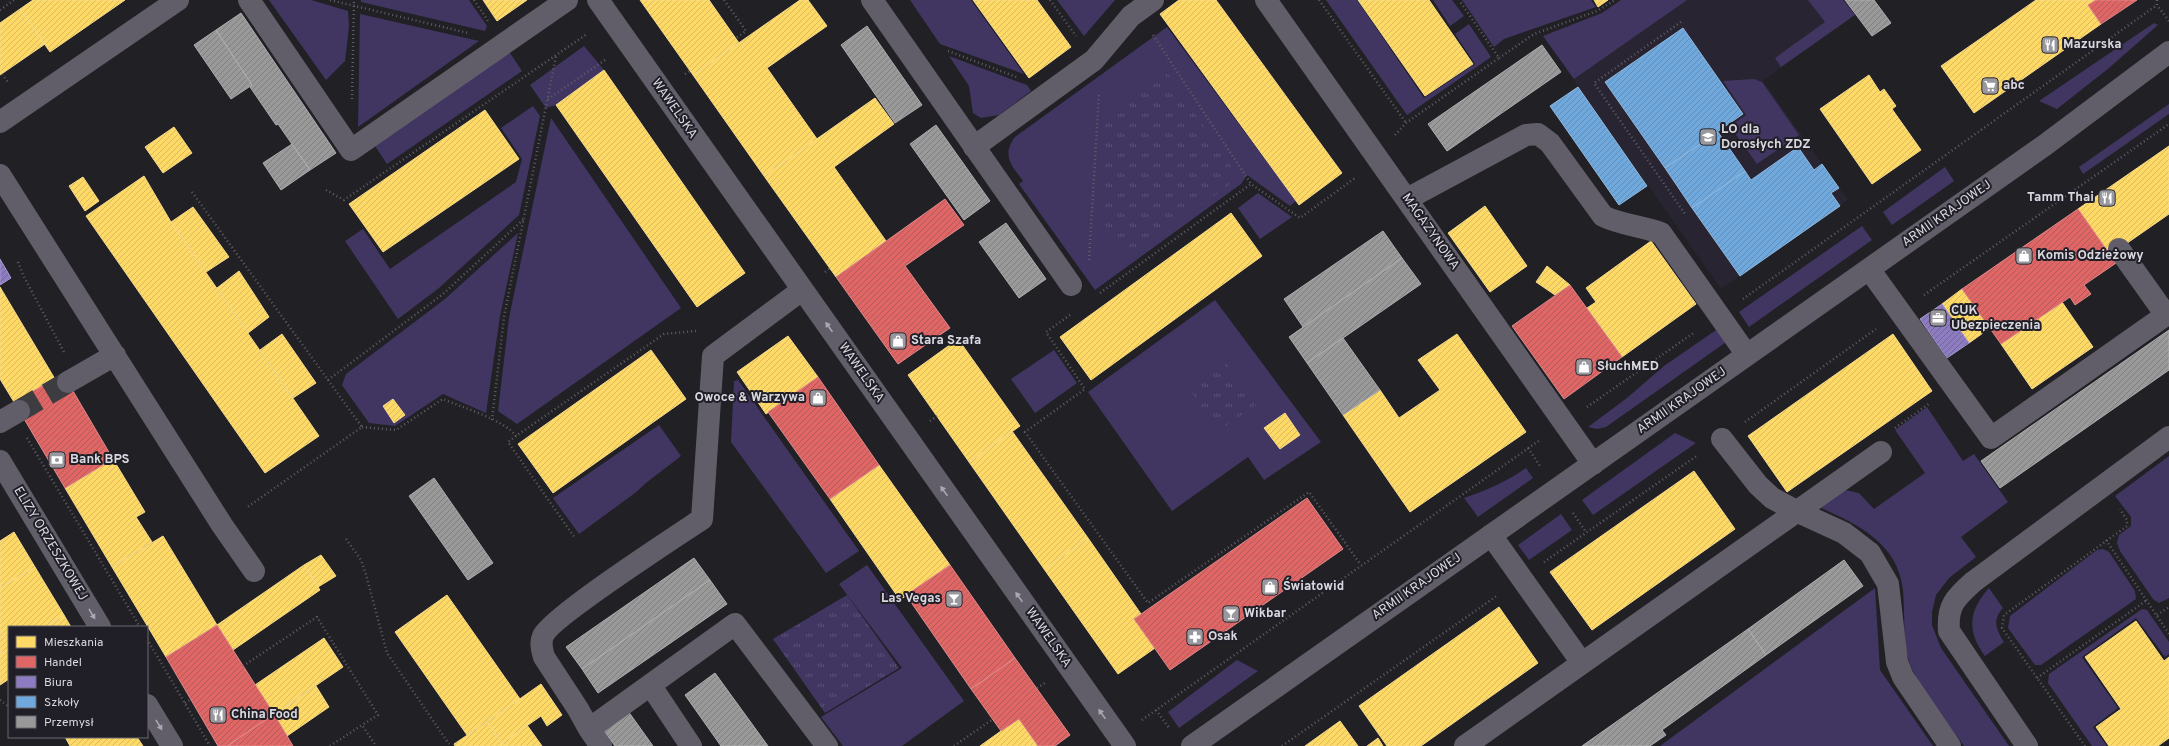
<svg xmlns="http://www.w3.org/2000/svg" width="2169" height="746" viewBox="0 0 2169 746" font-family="Overpass,sans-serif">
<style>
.built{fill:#282432}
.green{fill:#413662}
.park{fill:url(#park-tufts)}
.homes{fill:url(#homes-hatch);stroke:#f4d98a}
.shops{fill:url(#shops-hatch);stroke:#de888a}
.offices{fill:url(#offices-hatch);stroke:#a598cb}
.schools{fill:url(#schools-hatch);stroke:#8fb7dd}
.industry{fill:url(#industry-hatch);stroke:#acacae}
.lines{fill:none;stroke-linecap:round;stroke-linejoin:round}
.minor-tunnel{stroke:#3d3c41;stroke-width:22;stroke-dasharray:22 11;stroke-linecap:butt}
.path{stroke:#605e66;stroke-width:2.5;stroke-dasharray:1 3;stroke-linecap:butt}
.minor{stroke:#615e69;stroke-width:22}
.oneway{fill:#aaa8b0}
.labels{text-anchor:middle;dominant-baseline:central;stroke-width:4;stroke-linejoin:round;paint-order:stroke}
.poi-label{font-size:13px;font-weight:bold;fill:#dad9df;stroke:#201e27;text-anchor:start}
.street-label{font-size:13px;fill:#dad9df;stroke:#201e27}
</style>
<defs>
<pattern id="park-tufts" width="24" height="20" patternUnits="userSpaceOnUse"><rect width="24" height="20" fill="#413662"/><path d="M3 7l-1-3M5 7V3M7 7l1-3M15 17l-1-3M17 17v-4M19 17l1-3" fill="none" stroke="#5c5278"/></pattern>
<pattern id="homes-hatch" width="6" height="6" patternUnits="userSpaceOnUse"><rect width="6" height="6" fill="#ffd966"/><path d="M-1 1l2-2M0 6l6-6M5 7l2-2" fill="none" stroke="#d9bb5f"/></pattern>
<pattern id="shops-hatch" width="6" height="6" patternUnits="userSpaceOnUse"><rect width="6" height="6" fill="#e06666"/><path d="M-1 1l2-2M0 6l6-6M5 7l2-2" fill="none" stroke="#b05b5c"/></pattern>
<pattern id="offices-hatch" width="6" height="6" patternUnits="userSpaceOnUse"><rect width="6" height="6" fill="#8e7cc3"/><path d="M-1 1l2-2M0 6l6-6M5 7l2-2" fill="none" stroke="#736796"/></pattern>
<pattern id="schools-hatch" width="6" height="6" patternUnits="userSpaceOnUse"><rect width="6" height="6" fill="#6fa8dc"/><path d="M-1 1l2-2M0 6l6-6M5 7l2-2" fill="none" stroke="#648eb6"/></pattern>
<pattern id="industry-hatch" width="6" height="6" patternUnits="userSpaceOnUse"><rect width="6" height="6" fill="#999"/><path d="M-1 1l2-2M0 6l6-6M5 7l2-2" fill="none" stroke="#7f7f7f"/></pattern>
</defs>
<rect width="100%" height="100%" fill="#212025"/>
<path class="built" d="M1667 0H1845L1855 14 1763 81 1848 200 1721 289 1566 69Z"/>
<path class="green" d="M269 0H311L348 11 349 26 345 61 326 80Z
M361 0H469L487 26 485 31 361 2Z
M910 0H971L1024 74 940 44Z
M1057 0H1115L1084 36Z
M1326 0H1357L1424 98 1475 64 1455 34 1469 24 1491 57 1407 115Z
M1433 0H1452L1464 16 1450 26Z
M1462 0H1591L1596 7 1504 39 1494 47Z
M1621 0H1687L1574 79 1543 36 1602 13Z
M1808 0H1843L1855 15 1781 67 1775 58 1825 22Z
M360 14 479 41 358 127Z
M2154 23 2158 25 2109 68 2057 109 2039 101Z
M1167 27 1296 201 1290 206 1247 175 1241 184 1095 290 1019 184 1023 181C1012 166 1001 155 1015 137Z
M584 46 604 70 556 105 546 108 530 85Z
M508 50 522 71 387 164 373 143Z
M949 56 1027 85 1031 91 999 115 981 118 973 113 969 86Z
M1754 79 1762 82 1799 135 1757 164 1730 126 1746 115 1723 81Z
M2169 104V114L2083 174 2079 167Z
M533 106 540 116 519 215 439 288 398 319 345 241 363 229 390 269 516 182 522 159 501 128Z
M551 118 681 308 517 424 498 411 509 318Z
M1945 167 1954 181 1892 225 1883 212Z
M1258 193 1292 217 1260 239 1238 208Z
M1862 226 1872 240 1749 327 1739 312Z
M518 233 500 316 486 413 443 394 395 426 369 423 342 385 346 374 445 299Z
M1215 300 1321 442 1264 480 1248 457 1172 511 1088 392Z
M1719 328 1729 340 1606 427 1597 429 1588 427 1627 398 1664 366Z
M1054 350 1077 383 1035 413 1011 379Z
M738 380 859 551 826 573 731 442 734 381Z
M1927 407 1963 461 1974 454 2008 502 1961 537 1976 557 1949 578 1936 595 1932 612V625L1941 648 2009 746H1964C1948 722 1912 681 1907 654 1903 633 1905 611 1903 590 1898 542 1855 523 1817 506L1845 490 1859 493 1874 509 1925 473 1895 430Z
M659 425 681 456 646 483 635 493 579 534 553 498Z
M1675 433 1696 443 1593 515 1582 500Z
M2169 456V598L2159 603 2153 599 2120 551 2117 543 2119 535 2131 526V517L2115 496Z
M1526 468 1533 478 1478 517 1464 498C1487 490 1506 482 1526 468Z
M1561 514 1572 530 1529 560 1518 545Z
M2103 549 2109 552 2135 591 2136 599 2041 665H2035L2008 628 2010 616 2097 550Z
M867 565 964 701 902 746H843L821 717 902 668 839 584Z
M1875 588 1880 670 1933 746H1660Z
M1989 588 2003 608C1992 620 1996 629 2004 642L1985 656C1966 631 1969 610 1989 588Z
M2142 609 2147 610 2169 642V654L2165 657 2136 618 2082 657 2118 708 2093 727 2107 746H2092L2048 683 2049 674Z
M1237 660 1258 671 1179 728 1168 712Z"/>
<path class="park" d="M1166 71 1239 178 1129 258 1100 217 1105 116Z
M1224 360 1256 405 1219 431 1187 386Z
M847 595 899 668 825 713 773 639Z"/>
<path class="homes" d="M33 0H125L50 52 20 9Z
M483 0H527L497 21Z
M640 0H709L739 43 693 75Z
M800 0H808L827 26 767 68 817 139 764 176 693 75Z
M973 0H1037L1071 47 1029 78Z
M1179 0H1216L1342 173 1299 205 1160 14Z
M1358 0H1429L1473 64 1425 96Z
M1594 0H1608L1598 7Z
M2036 0H2096L2088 5 2101 24 1974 113 1941 66Z
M20 9 45 44 0 75V23Z
M604 70 745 273 697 307 556 105Z
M1869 75 1880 92 1884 89 1896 106 1892 109 1921 150 1872 184 1820 109Z
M875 98 894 124 834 167 886 241 836 277 764 176Z
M485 110 519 159 383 252 349 204Z
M174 127 192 153 163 173 145 147Z
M2169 146V214L2110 255 2078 209Z
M144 176 171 222 319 436 265 473 86 216Z
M83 177 99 201 85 211 69 186Z
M1485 206 1527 266 1490 292 1448 233Z
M193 207 229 257 206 272 171 222Z
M1231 213 1262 256 1091 380 1060 337Z
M1651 241 1696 304 1622 357 1587 308 1596 302 1586 288Z
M1547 266 1570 285 1555 295 1536 282Z
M239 271 269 317 248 333 217 288Z
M0 287 55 379 14 402 0 379Z
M1962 289 1990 328 1969 343 1942 304Z
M2062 302 2093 347 2032 389 2001 344Z
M282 334 316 383 293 398 260 350Z
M1457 334 1526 432 1410 512 1343 415 1380 390 1399 418 1440 390 1418 360Z
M1893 334 1932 391 1787 492 1748 436Z
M788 336 818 377 766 414 737 372Z
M958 339 1020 426 969 462 908 375Z
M651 350 686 399 553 493 518 444Z
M393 399 405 415 394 423 383 406Z
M1285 413 1300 435 1280 449 1264 428Z
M1012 431 1088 538 1044 569 969 462Z
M113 459 145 512 136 517 152 542 112 567 65 488Z
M879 465 950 565 900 600 830 499Z
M1694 471 1735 529 1592 630 1550 572Z
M14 532 35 567 0 588V541Z
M163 536 217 625 166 657 112 567Z
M1088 538 1141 614 1134 619 1155 648 1118 674 1044 569Z
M321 555 336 576 318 587 304 565Z
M304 565 320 590 233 650 217 625Z
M35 567 64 615 45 627H9V644L0 628V588Z
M447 595 520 699 467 735 395 632Z
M1499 607 1538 663 1421 746H1387L1359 706Z
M64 615 71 627H45Z
M2136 621 2164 661 2169 657V738L2158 746H2109L2096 727 2121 709 2085 657Z
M0 628 9 644V648L0 654Z
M324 638 343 667 274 714 255 685Z
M9 648V679L0 685V654Z
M541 684 562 715 547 726 541 716 502 743 487 722Z
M316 686 329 707 287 736 274 714Z
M1019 719 1038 746H980L1001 731Z
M1340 721 1358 746H1305Z
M487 722 504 746H455L454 744Z
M527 725 542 746H504L502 743Z
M65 737H137L143 746H70Z
M1378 738 1383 746H1367Z"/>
<path class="shops" d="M2096 0H2137L2101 24 2088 5Z
M945 199 964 225 905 266 950 328 898 364 836 277Z
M2078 209 2116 263 2084 285 2091 294 2075 305 2070 297 2001 344 1962 289Z
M1570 285 1622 357 1564 399 1512 326Z
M63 374 113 459 65 488 14 402Z
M818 377 879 465 830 499 768 412Z
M1307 498 1343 549 1170 670 1134 619Z
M950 565 1015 658 971 689 906 595Z
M217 625 274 714 227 746H218L166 657Z
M1015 658 1070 735 1055 746H1038L1019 719 1001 731 971 689Z
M274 714 293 746H227Z"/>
<path class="offices" d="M0 259 11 278 0 285Z
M1942 304 1969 343 1947 358 1920 319Z"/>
<path class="schools" d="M1683 28 1743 114 1665 168 1605 82Z
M1578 87 1647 186 1619 205 1550 106Z
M1718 132 1745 171 1692 208 1665 168Z
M1798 147 1814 170 1822 164 1839 188 1831 193 1840 206 1740 276 1692 208 1745 171 1751 180Z"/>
<path class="industry" d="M1845 0H1874L1891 23 1872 36Z
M241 13 336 153 310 170 278 124 276 125 250 87 252 85 216 30Z
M867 26 922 105 895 123 841 45Z
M216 30 252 85 231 99 194 45Z
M1542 45 1561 72 1447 151 1428 124Z
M936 125 990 201 964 220 910 144Z
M292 144 310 170 281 190 263 163Z
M1006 223 1046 279 1019 298 979 242Z
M1383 231 1402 258 1303 327 1284 299Z
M1402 258 1421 284 1307 363 1289 337Z
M2169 330V370L2000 488 1981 461Z
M1343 338 1380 390 1343 415 1307 363Z
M434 478 493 563 468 580 409 496Z
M694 558 710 580 582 669 566 647Z
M1844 560 1863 586 1766 655 1748 629Z
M710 580 727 604 598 693 582 669Z
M1748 629 1766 655 1662 730 1666 735 1650 746H1582Z
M715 673 768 746H721L685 695Z
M628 711 653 746H615L602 729Z"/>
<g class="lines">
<path class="minor-tunnel" d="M19 411 68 382"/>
<path class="path" d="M330 0 468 33
M474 0 488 21
M724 0 746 31 736 38
M1050 0 1076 36
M1319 0 1406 123
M2157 0V5L2169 21
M0 10 14 0
M1681 22 1594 83 1685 214
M1153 35 1251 184 1300 218 1355 178
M948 51 1019 78
M1499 58 1534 34 1597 11 1615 0
M2 74 8 82
M685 74 690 71
M352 99 354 0
M548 99 605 60
M1395 135 1406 123 1499 58 1459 0
M326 190 344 200 587 34
M192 192 362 427 246 508
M1089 260 1099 93
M18 262 23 275 64 352
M825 272 829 269
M1100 293 1251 184
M1924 295 2169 124
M1743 299 2157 5
M1070 315 1046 332 1085 389 1025 432 1148 603 1309 492 1361 565
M328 380 443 294 525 218
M1587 407 1695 332
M492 420 504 317 556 56
M930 421 937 416
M1745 422 1876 329
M362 427 396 430 443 399C463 408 503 419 516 436L664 334 696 331
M1895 428 1930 403
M516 436 508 442 575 538
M27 438 140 627
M1528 448 1540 466
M1573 513 1586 532
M346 539 361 560 365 571 387 653 449 744
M2106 540 2169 634
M1544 562 1698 455
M2157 615 2169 607
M147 639 210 746
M243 666 317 617 378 715 362 725
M2037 678 2147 600
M1037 688 1045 683
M0 700 9 707
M185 703 191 699
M1156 710 1170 729
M1142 720 1540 440
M330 746 362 725 376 746
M954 746 993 719
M1282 746 1498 595
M2085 746 2002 628 2004 615 2127 526V520L2120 509"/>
<path class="minor" d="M249 0 351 150 567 0
M598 0 1125 746
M872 0 1071 285
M1266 0 1593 464
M0 122 178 0
M974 147 1094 60 1131 16 1153 0
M0 175 222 525 254 571
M1407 199 1526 135 1538 134 1550 143 1603 216C1621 225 1642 226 1661 233L1747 355
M1869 269 1991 438 2166 315 2119 249
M68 382 115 355
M0 422 19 411
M1722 439 1758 485 1772 498 1796 511 1844 533 1870 553 1888 584 1897 662 1903 677 1950 746
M0 461 100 627
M1491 535 1582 663
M651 686 691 746
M147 705 172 746
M589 729 578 709 544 657C542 650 540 643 543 636 550 618 678 535 702 519L713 356 802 290
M601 746 589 729 735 624 827 746
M1192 746 2045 145 2169 52
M1465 746 1881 452
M2027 746 1949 631C1947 606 1955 598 1973 582L2169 437"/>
</g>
<defs><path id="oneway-solid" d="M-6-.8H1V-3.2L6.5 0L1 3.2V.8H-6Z"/></defs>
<g class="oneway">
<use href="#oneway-solid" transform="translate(829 327) rotate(-125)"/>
<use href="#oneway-solid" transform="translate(944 491) rotate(-125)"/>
<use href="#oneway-solid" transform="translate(1019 597) rotate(-125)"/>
<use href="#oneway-solid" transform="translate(92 614) rotate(59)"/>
<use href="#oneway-solid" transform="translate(1102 714) rotate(-125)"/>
<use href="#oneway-solid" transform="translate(159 725) rotate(59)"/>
</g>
<defs>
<symbol id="restaurant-square" viewBox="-11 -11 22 22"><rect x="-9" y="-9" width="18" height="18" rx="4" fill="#99989e" stroke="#201e27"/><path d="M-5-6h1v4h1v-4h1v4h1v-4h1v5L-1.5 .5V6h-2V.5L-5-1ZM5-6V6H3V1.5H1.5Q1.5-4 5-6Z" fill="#fff"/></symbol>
<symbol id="supermarket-square" viewBox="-11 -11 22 22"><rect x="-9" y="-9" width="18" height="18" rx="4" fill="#99989e" stroke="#201e27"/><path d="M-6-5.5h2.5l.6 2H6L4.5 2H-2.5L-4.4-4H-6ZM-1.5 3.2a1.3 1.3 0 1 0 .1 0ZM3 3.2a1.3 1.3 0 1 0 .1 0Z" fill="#fff"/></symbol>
<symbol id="school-square" viewBox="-11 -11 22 22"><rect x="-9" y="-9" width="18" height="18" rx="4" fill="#99989e" stroke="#201e27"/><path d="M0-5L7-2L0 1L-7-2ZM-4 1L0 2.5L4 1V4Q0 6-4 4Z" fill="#fff"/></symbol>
<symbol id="shop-square" viewBox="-11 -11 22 22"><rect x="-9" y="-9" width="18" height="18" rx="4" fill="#99989e" stroke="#201e27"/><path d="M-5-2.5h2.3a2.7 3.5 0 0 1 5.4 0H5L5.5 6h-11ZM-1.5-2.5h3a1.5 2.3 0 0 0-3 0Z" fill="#fff"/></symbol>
<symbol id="office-square" viewBox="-11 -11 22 22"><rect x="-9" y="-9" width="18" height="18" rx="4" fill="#99989e" stroke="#201e27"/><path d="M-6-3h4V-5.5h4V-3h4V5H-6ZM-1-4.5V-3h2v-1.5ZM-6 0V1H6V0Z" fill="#fff"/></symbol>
<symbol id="bank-square" viewBox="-11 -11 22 22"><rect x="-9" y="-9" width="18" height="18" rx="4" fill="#99989e" stroke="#201e27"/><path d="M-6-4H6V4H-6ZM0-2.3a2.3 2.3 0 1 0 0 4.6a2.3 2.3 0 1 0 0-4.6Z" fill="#fff"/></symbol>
<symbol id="bar-square" viewBox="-11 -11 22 22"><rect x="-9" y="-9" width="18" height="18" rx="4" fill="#99989e" stroke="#201e27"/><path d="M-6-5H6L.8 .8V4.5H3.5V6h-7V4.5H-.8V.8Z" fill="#fff"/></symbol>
<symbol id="pharmacy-square" viewBox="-11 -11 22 22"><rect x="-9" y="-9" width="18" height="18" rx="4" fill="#99989e" stroke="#201e27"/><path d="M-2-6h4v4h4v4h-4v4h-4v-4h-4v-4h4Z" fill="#fff"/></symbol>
</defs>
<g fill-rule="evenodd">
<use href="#restaurant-square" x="2040" y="35" width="20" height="20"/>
<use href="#supermarket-square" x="1980" y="76" width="20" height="20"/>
<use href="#school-square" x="1698" y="127" width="20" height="20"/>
<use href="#restaurant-square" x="2097" y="188" width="20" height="20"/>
<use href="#shop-square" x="2014" y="246" width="20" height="20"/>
<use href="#office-square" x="1928" y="308" width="20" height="20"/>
<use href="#shop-square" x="888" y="331" width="20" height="20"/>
<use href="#shop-square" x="1574" y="357" width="20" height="20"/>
<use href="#shop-square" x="808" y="388" width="20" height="20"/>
<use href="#bank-square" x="47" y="450" width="20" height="20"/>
<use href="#shop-square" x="1260" y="577" width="20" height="20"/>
<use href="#bar-square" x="944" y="589" width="20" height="20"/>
<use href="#bar-square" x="1221" y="604" width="20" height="20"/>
<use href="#pharmacy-square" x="1185" y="627" width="20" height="20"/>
<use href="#restaurant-square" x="208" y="705" width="20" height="20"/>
</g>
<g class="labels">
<g class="poi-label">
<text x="2063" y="45">Mazurska</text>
<text x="2003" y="86">abc</text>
<text x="1721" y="130">LO dla<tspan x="1721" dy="15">Dorosłych ZDZ</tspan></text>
<text x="2094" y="198" text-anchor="end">Tamm Thai</text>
<text x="2037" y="256">Komis Odzieżowy</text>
<text x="1951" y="311">CUK<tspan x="1951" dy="15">Ubezpieczenia</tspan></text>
<text x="911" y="341">Stara Szafa</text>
<text x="1597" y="367">SłuchMED</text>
<text x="805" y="398" text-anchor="end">Owoce &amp; Warzywa</text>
<text x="70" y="460">Bank BPS</text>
<text x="1283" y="587">Światowid</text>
<text x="941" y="599" text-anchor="end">Las Vegas</text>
<text x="1244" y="614">Wikbar</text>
<text x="1208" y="637">Osak</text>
<text x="231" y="715">China Food</text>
</g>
<g class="street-label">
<text transform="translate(674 109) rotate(55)">WAWELSKA</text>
<text transform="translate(1947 214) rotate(-35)">ARMII KRAJOWEJ</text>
<text transform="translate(1430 232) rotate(55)">MAGAZYNOWA</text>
<text transform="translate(861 373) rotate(55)">WAWELSKA</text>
<text transform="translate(1682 401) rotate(-35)">ARMII KRAJOWEJ</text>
<text transform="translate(50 544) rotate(59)">ELIZY ORZESZKOWEJ</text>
<text transform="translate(1417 587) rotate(-35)">ARMII KRAJOWEJ</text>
<text transform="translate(1048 638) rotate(55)">WAWELSKA</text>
</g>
</g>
<rect x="8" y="626" width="140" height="112" fill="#201e27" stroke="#6a6971"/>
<rect x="16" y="636" width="20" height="12" fill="#ffd966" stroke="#6a6971"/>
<text x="44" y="646" font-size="12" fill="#dad9df">Mieszkania</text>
<rect x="16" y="656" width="20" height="12" fill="#e06666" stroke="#6a6971"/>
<text x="44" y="666" font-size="12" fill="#dad9df">Handel</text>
<rect x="16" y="676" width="20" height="12" fill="#8e7cc3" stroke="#6a6971"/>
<text x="44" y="686" font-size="12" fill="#dad9df">Biura</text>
<rect x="16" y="696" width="20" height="12" fill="#6fa8dc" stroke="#6a6971"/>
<text x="44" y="706" font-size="12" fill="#dad9df">Szkoły</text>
<rect x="16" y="716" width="20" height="12" fill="#999999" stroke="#6a6971"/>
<text x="44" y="726" font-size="12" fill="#dad9df">Przemysł</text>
</svg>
